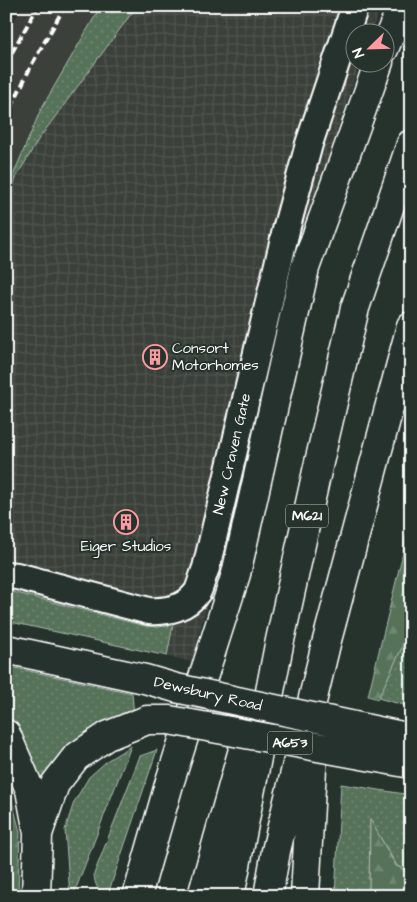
<svg xmlns="http://www.w3.org/2000/svg" width="417" height="902" viewBox="0 0 417 902" font-family="'Architects Daughter',sans-serif">
<style>
.built{fill:#3b413a}
.industrial{fill:url(#industrial-grid)}
.grass{fill:url(#grass-dots);stroke:#aab9ac}
.forest{fill:url(#forest-firs);stroke:#aab9ac}
.lines{fill:none;stroke-linecap:round;stroke-linejoin:round}
.minor-casing{stroke:#fff;stroke-width:30}
.major-casing{stroke:#fff;stroke-width:31}
.highway-casing{stroke:#fff;stroke-width:31}
.minor{stroke:#26332d;stroke-width:26}
.major{stroke:#26332d;stroke-width:28}
.highway{stroke:#26332d;stroke-width:28}
.rail{stroke:#fff;stroke-width:4;stroke-dasharray:8 4;stroke-linecap:butt}
.major-bridge-casing{stroke:#fff;stroke-width:31;stroke-linecap:butt}
.major-bridge{stroke:#26332d;stroke-width:28}
.labels{text-anchor:middle;dominant-baseline:central;stroke-width:4;stroke-linejoin:round;paint-order:stroke}
.shield{fill:#26332d;stroke:#bec2c0;stroke-width:1}
.shield-label{font-size:14px;font-weight:bold;fill:#fff}
.poi-label{font-size:15px;fill:#fff;stroke:#26332d;text-anchor:start}
.street-label{font-size:15px;fill:#fff;stroke:#26332d}
</style>
<defs>
<pattern id="industrial-grid" width="8" height="8" patternUnits="userSpaceOnUse" patternTransform="scale(1.25)"><rect width="8" height="8" fill="#3b413a"/><path d="M0 4h8M4 0v8" fill="none" stroke="#4f544e"/></pattern>
<pattern id="grass-dots" width="8" height="8" patternUnits="userSpaceOnUse" patternTransform="scale(1.25)"><rect width="8" height="8" fill="#56735a"/><path d="M2 2h.1M6 6h.1" fill="none" stroke="#6f8873" stroke-width="1.8" stroke-linecap="round"/></pattern>
<pattern id="forest-firs" width="22" height="20" patternUnits="userSpaceOnUse" patternTransform="scale(1.25)"><rect width="22" height="20" fill="#56735a"/><path d="M5 1l3.5 6h-7zM16 11l3.5 6h-7z" fill="#6f8873"/></pattern>
</defs>
<rect width="100%" height="100%" fill="#26332d"/>
<filter id="ink" filterUnits="userSpaceOnUse"><feTurbulence type="fractalNoise" baseFrequency=".02" numOctaves="2"/><feDisplacementMap in="SourceGraphic" scale="10" xChannelSelector="R" yChannelSelector="G"/><feConvolveMatrix kernelMatrix="1 2 1 2 8 2 1 2 1" color-interpolation-filters="sRGB"/></filter>
<g filter="url(#ink)">
<path class="built" d="M23 6H101L41 109 6 192V34Z"/>
<path class="industrial" d="M137 6H381L371 32H354V62L360 63 303 234 192 662 6 621V204L17 176 38 140Z"/>
<path class="grass" d="M101 6H137L38 140 17 176 6 204V192L41 109Z
M6 592H13L145 626 158 627 173 625 167 656 6 621Z
M411 628V707L378 698Z
M6 666 132 693 134 717 44 780 39 779 12 721 6 712Z
M131 746 73 896H70L65 830 74 802 89 777 108 760Z
M157 750 108 894C97 890 95 886 94 874L140 756Z
M341 784 411 795V872L397 866 370 820 369 896H335Z"/>
<path class="forest" d="M411 509V628L378 699 368 696 402 557Z
M6 778 20 832 18 896H6Z
M370 819 396 866 411 872V896H369Z"/>
<g class="lines">
<defs>
<path id="minor" d="M6 575 17 576 149 611C167 612 187 608 198 591 201 584 203 575 206 568L287 226 309 144 355 6"/>
<path id="major" d="M6 649 145 679 176 688
M6 734 30 790 38 833
M36 896 38 834 55 784 76 757 107 736 147 720H169"/>
<path id="highway" d="M384 49 402 6
M137 896 170 781 236 574 305 268 379 62
M202 896 242 753
M230 896 279 645 317 471 355 308 411 144
M268 896 276 851 326 644 411 326
M305 896 313 750"/>
</defs>
<use href="#minor" class="minor-casing"/>
<use href="#major" class="major-casing"/>
<use href="#highway" class="highway-casing"/>
<use href="#minor" class="minor"/>
<use href="#major" class="major"/>
<use href="#highway" class="highway"/>
<path class="rail" d="M6 63 38 6
M6 118 32 64 65 6"/>
<defs>
<path id="major-bridge" d="M176 688 411 738
M169 720 411 764"/>
</defs>
<use href="#major-bridge" class="major-bridge-casing"/>
<use href="#major-bridge" class="major-bridge"/>
</g>
</g>
<defs>
<symbol id="building-ring" viewBox="-11 -11 22 22"><circle r="9.5" fill="#26332d" stroke="#ff9aa2" stroke-width="1.5"/><path d="M-4-6H4V6H1V3H-1V6H-4ZM-2.5-4.3h1.7v1.8h-1.7ZM.8-4.3h1.7v1.8H.8ZM-2.5-1h1.7V.8h-1.7ZM.8-1h1.7V.8H.8Z" fill="#ff9aa2"/></symbol>
</defs>
<g fill-rule="evenodd">
<use href="#building-ring" x="141" y="343" width="28" height="28"/>
<use href="#building-ring" x="112" y="508" width="28" height="28"/>
</g>
<g class="labels">
<g class="shield">
<rect x="286" y="504.5" width="42" height="23" rx="4"/>
<rect x="267.5" y="731.5" width="45" height="23" rx="4"/>
</g>
<g class="shield-label">
<text x="307" y="516">M621</text>
<text x="290" y="743">A653</text>
</g>
<g class="poi-label">
<text x="172" y="348">Consort<tspan x="172" dy="17">Motorhomes</tspan></text>
<text x="126" y="546" text-anchor="middle">Eiger Studios</text>
</g>
<g class="street-label">
<text transform="translate(232 454) rotate(-77)">New Craven Gate</text>
<text transform="translate(208 694) rotate(13)">Dewsbury Road</text>
</g>
</g>
<rect width="417" height="902" fill="none" stroke="#26332d" stroke-width="25"/>
<rect x="12" y="12" width="392" height="877" fill="none" stroke="#fff" stroke-width="2" filter="url(#ink)"/>
<g transform="translate(370 48) rotate(247)"><circle r="24" fill="#26332d" stroke="#7d8581"/>
<path d="M0-4L9 19L0 12L-9 19Z" fill="#ff9aa2"/>
<text y="-8" font-size="14" font-weight="bold" text-anchor="middle" fill="#ffffff">N</text>
</g>
</svg>
